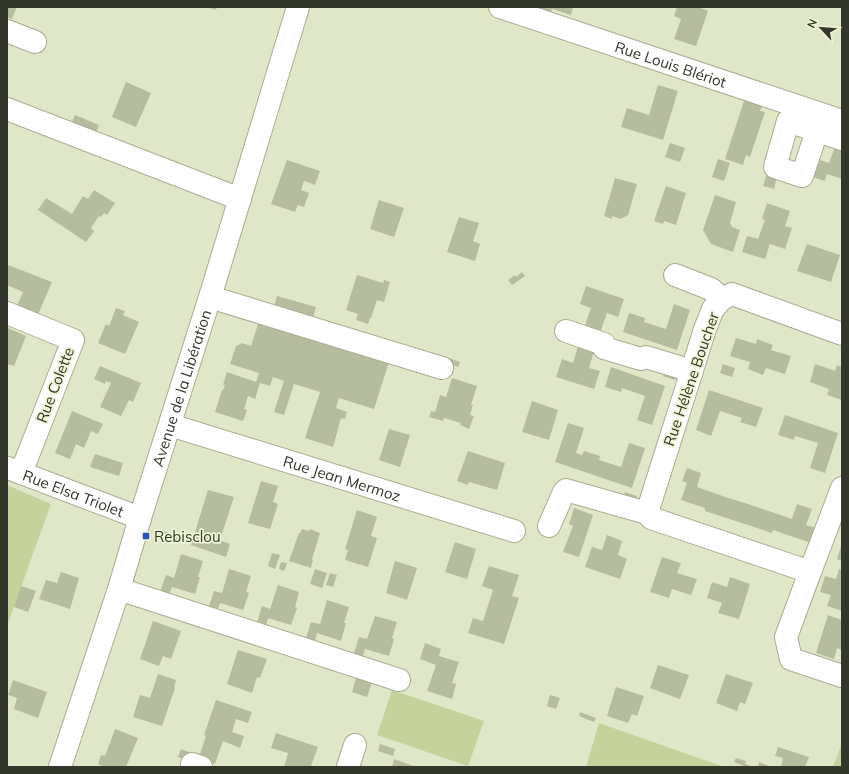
<svg xmlns="http://www.w3.org/2000/svg" width="849" height="774" viewBox="0 0 849 774" font-family="Mulish,sans-serif">
<style>
.green{fill:#c6d29b}
.building{fill:#b6bd9f}
.lines{fill:none;stroke-linecap:round;stroke-linejoin:round}
.minor-casing{stroke:#a7ae91;stroke-width:24}
.minor{stroke:#fff;stroke-width:22}
.poi-dot{fill:#324fc0;stroke:#edf5d5;stroke-width:1.5}
.labels{text-anchor:middle;dominant-baseline:central;stroke-width:3.5;stroke-linejoin:round;paint-order:stroke}
.street-label{font-size:15px;fill:#33362a;stroke:#edf5d5}
.poi-label{font-size:15px;fill:#33362a;stroke:#edf5d5;text-anchor:start}
</style>
<rect width="100%" height="100%" fill="#e0e7c8"/>
<path class="green" d="M7 485 51 504 7 626Z
M392 690 484 721 468 766 377 735Z
M599 723 724 767H586Z
M842 743V767H833Z"/>
<path class="building" d="M7 7H17L12 19 7 17Z
M207 7H217L216 10Z
M540 7H573L571 15 552 9 550 15 539 11Z
M677 7H698L708 11 696 46 674 39 681 19 674 16Z
M126 82 151 93 136 127 112 117Z
M658 85 678 91 663 140 621 127 627 108 649 115Z
M746 95 764 101 760 111 765 112 750 157 746 155 743 165 725 159Z
M75 115 99 125 94 139 69 129Z
M670 143 685 148 680 162 665 157Z
M835 147 842 149V179L827 174 825 181 810 176 815 163 819 164 820 160 829 163Z
M718 159 730 163 724 181 712 177Z
M287 160 320 171 315 185 304 181 301 190 309 193 304 207 298 205 295 212 271 204Z
M767 173 777 176 774 189 763 186Z
M615 178 637 184 628 215 621 219 612 216V219L604 216Z
M666 186 686 193 676 225 664 221 663 224 654 221Z
M94 190 115 203 107 215 104 213 101 217 99 216 91 228 94 231 86 242 38 210 46 198 72 214 83 196 88 199Z
M715 195 736 202 730 223 732 227 740 230 733 252 711 244 703 230Z
M379 200 404 208 394 237 370 229Z
M767 203 790 211 785 226 792 228 785 249 770 244 765 259 742 252 747 236 758 239 765 220 762 219Z
M459 217 479 223 473 241 480 244 475 261 447 252Z
M807 244 840 255 831 282 797 271Z
M8 265 52 282 37 317 16 308 23 292 7 285V268Z
M522 272 525 276 512 285 508 280 515 275 516 277Z
M357 275 383 283 384 280 390 282 384 302 377 300 371 318H370L368 324 356 320 358 314 346 310Z
M586 286 624 299 618 317 607 313 600 333 584 328 591 308 580 304Z
M277 296 316 307 313 318 274 306Z
M674 304 690 310 677 350 623 332 629 313 645 318 644 322 666 329Z
M116 308 125 311 123 315 139 322 125 354 98 343 106 324 109 326Z
M259 321 389 362 374 409 339 398 336 408 347 412 345 419 341 418 333 447 305 438 320 392 294 384 284 415 274 412 284 381 273 377 270 386 260 383 255 399 248 396 244 409 247 410 243 421 215 412 222 390H223L225 385H223L227 372 256 382 259 373 230 364 236 346 242 343 251 346Z
M8 328 26 336 14 366 7 364Z
M736 338 756 344 757 339 773 345 771 350 791 356 785 374 766 368 763 375 748 369 750 362 730 356Z
M579 343 595 348 589 368 600 371 594 389 556 377 562 359 573 363Z
M446 357 460 362 458 367 445 362Z
M723 364 735 368 732 377 720 373Z
M815 364 835 371 837 365 842 367V400L827 395 829 389 810 382Z
M100 366 141 383 133 402 129 400 121 416 100 407 111 383 106 381 105 384 94 379Z
M611 367 665 386 652 425 637 420 645 396 622 388 621 392 605 387Z
M666 368 678 371 675 380 663 376Z
M452 378 477 386 471 405H473L470 415 474 416 469 429 460 425 461 423 444 418 443 421 429 417 431 411 435 412 440 395 446 397Z
M709 390 763 408 756 427 740 422 742 418 720 411 711 436 696 430Z
M532 401 558 410 549 440 522 432Z
M72 411 103 424 98 434 91 431 84 448 76 444 70 459 55 453Z
M785 415 838 433 825 473 810 468 818 443 795 436 794 440 778 435Z
M568 423 584 428 576 453 582 455 584 451 600 456 599 460 621 467 629 443 645 448 632 488 555 462Z
M389 429 410 435 400 467 379 460Z
M468 451 505 463 497 490 469 482 468 485 457 481Z
M95 454 123 463 119 476 90 467Z
M687 468 701 473 697 487 728 498 745 503 792 519 797 504 812 509 806 525 816 528 811 543 773 530 772 533 705 511V508L681 500 687 483 682 481Z
M261 481 278 486 273 502 278 504 270 529 248 523Z
M208 490 234 497 220 540 230 544 226 557 191 545Z
M625 492 637 496 634 505 622 501Z
M574 508 593 515 579 557 563 552 573 526 569 524Z
M357 510 377 517 371 536 377 538 368 567 345 560 348 550 345 549Z
M302 529 309 531 310 529 320 533 312 559 313 560 311 568 289 561 299 533H300Z
M164 531 182 537 180 542 163 537Z
M607 535 622 541 618 555 627 559 620 579 585 567 592 547 602 550Z
M455 542 476 549 467 579 445 572Z
M842 543V561L837 559Z
M272 553 280 555 275 569 268 566Z
M181 554 203 561 198 577H200L195 594 172 587 169 595 160 592 166 575 174 578Z
M662 557 681 563 677 573 697 579 691 595 672 589 669 598 650 592Z
M395 561 417 568 407 600 386 593Z
M281 562 287 563 284 571 279 569Z
M489 566 519 575 512 596 519 598 504 644 468 633 473 618 483 621 493 590 482 586Z
M229 569 251 576 246 592 249 593 243 610 220 603 218 610 209 607 214 591 222 593Z
M315 569 327 573 322 588 310 584Z
M839 569 842 570V611L827 606 831 595 820 592 825 576 836 579Z
M61 572 79 578 70 609 39 599 46 580 57 583Z
M330 573 337 575 333 587 326 585Z
M730 577 750 584 739 619 718 613 722 603 707 598 712 582 727 587Z
M278 585 299 592 295 607 297 608 291 625 268 618 266 626 257 623 262 606 270 609Z
M21 586 36 591 28 612 14 607Z
M327 600 349 607 344 623H346L341 641 317 633 315 641 306 638 311 622 320 624Z
M828 615 842 620V650L837 648 834 659 816 653Z
M375 616 397 622 392 638 394 639 389 656 365 649 363 656 354 653 359 637 367 639Z
M153 621 181 631 171 659 163 656 159 666 140 659Z
M425 643 441 649 439 656 459 662 452 683 456 684 452 699 427 691 436 665 420 659Z
M238 650 267 659 260 678 257 677 252 693 227 684Z
M658 665 689 675 680 699 650 688Z
M158 674 176 680 174 687 175 688 162 726 133 717 140 695 150 698Z
M726 674 753 683 745 704 740 702 737 711 716 703Z
M356 678 372 682 367 697 352 692Z
M13 680 47 692 38 718 14 709 17 698 8 695Z
M616 687 644 696 637 716 632 714 628 723 607 716Z
M550 695 560 698 556 709 547 706Z
M216 700 252 712 248 723 236 719 232 732 244 736 240 748 223 741 215 764 199 757 206 736 204 735Z
M580 712 596 718 594 722 579 716Z
M115 729 138 738 126 767H105L98 764 101 755 105 756Z
M276 733 318 747 311 766 284 767 288 753 271 748Z
M380 744 395 749 393 756 378 751Z
M778 747 809 757 805 767H781L783 758 775 756Z
M181 749 189 752 186 760 178 757Z
M736 758 746 761 745 764 754 767H744V766L734 762Z
M394 759 416 767H392Z
M759 762 772 767H758Z"/>
<g class="lines">
<defs>
<g id="minor">
<path id="s1" d="M500 7 842 121"/>
<path d="M7 31 35 42"/>
<path d="M7 109 240 199"/>
<path d="M817 131 802 176 775 167 788 121 842 139"/>
<path d="M675 275 711 289 722 299"/>
<path d="M210 297 442 368"/>
<path d="M7 313 73 340 21 473"/>
<path d="M566 331 604 344V348L641 359 646 357 692 371"/>
<path d="M842 334 732 294 722 299 713 309 705 329 647 513 651 518 810 572 786 637 791 659 842 676"/>
<path id="s2" d="M170 425 514 531"/>
<path id="s3" d="M8 468 140 518"/>
<path d="M549 526 564 492 566 490 647 513"/>
<path d="M810 572 842 488"/>
<path d="M119 589 399 680"/>
<path d="M192 764 201 767"/>
<path id="s4" d="M60 767 119 589 140 518 210 297 298 7"/>
<path d="M348 767 355 745"/>
</g>
</defs>
<use href="#minor" class="minor-casing"/>
<use href="#minor" class="minor"/>
</g>
<rect class="poi-dot" x="142" y="532" width="8" height="8" rx="2"/>
<g class="labels">
<g class="street-label">
<text stroke="none"><textPath href="#s1" startOffset="180">Rue Louis Blériot</textPath></text>
<text transform="translate(691 379) rotate(-71)">Rue Hélène Boucher</text>
<text transform="translate(55 385) rotate(-69)">Rue Colette</text>
<text stroke="none"><textPath href="#s4" startOffset="398">Avenue de la Libération</textPath></text>
<text stroke="none"><textPath href="#s2" startOffset="180">Rue Jean Mermoz</textPath></text>
<text stroke="none"><textPath href="#s3" startOffset="70">Rue Elsa Triolet</textPath></text>
</g>
<g class="poi-label">
<text x="154" y="536">Rebisclou</text>
</g>
</g>
<rect width="849" height="774" fill="none" stroke="#33362a" stroke-width="16"/>
<g transform="translate(821 28) rotate(296)" stroke="#edf5d5" stroke-width="3" paint-order="stroke">
<path d="M0-3L7 15L0 10L-7 15Z" fill="#33362a"/>
<text y="-6" font-size="11" font-weight="bold" text-anchor="middle" fill="#33362a">N</text>
</g>
</svg>
